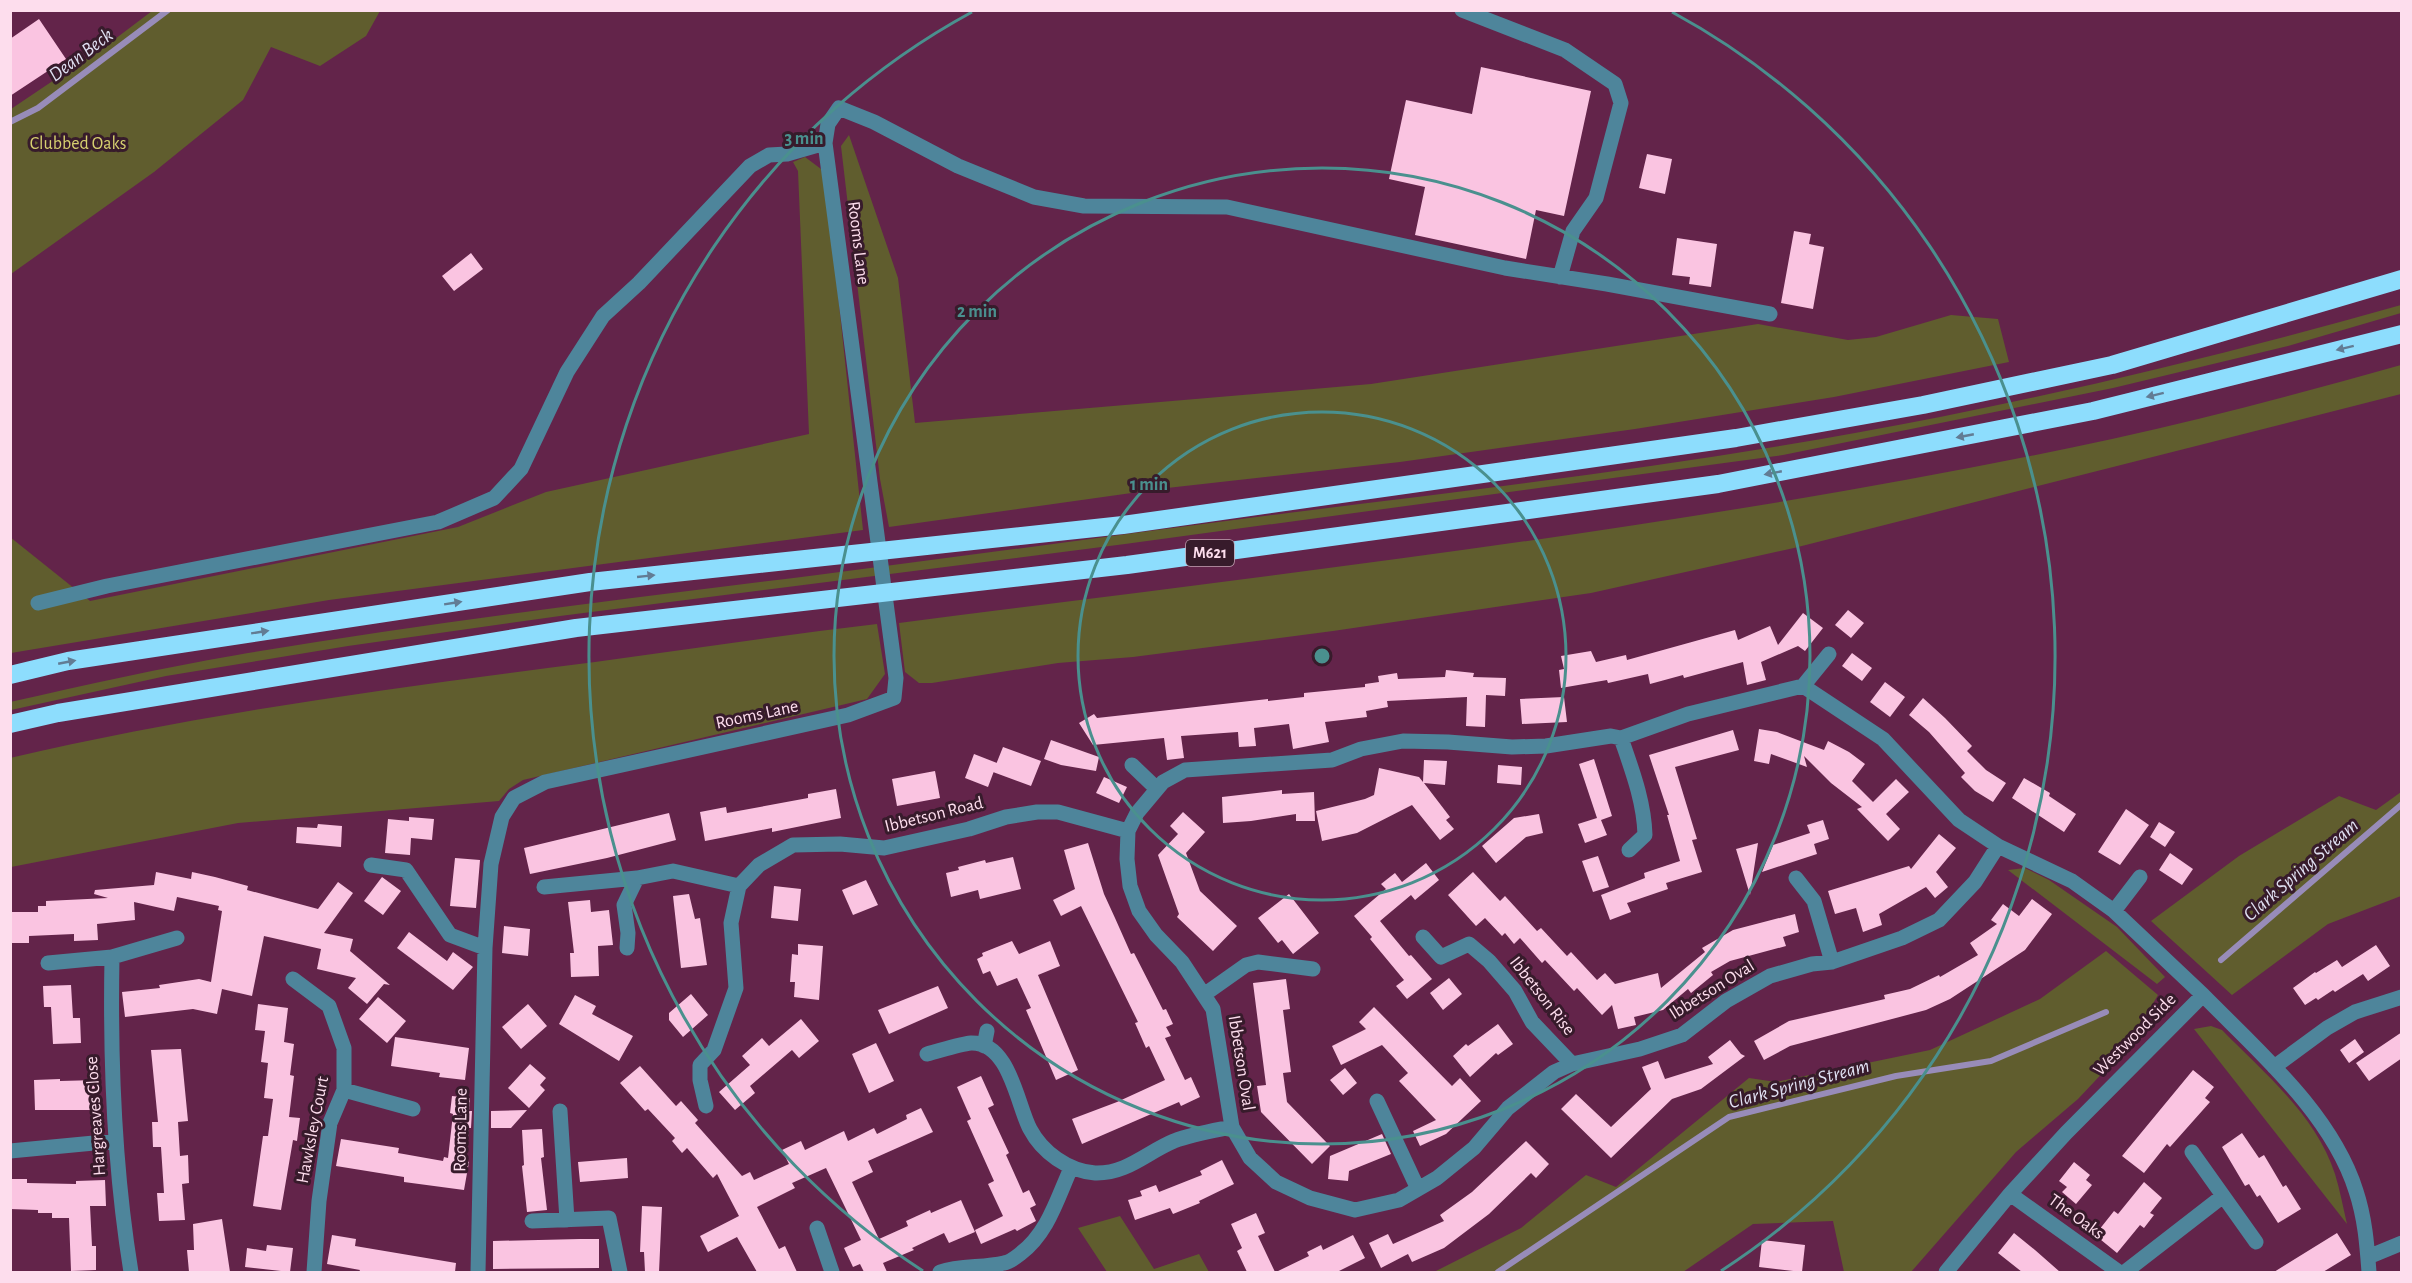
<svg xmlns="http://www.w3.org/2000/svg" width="2412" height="1283" viewBox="0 0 2412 1283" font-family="'Alegreya Sans',sans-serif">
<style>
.green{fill:#605d2e}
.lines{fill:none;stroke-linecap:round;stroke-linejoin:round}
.stream{stroke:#988cb9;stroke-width:6}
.building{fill:#fac4e1}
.minor{stroke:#4e859b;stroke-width:15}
.highway{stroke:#8dddfd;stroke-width:18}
.oneway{fill:#627c94}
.ring{fill:none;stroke:#4a908e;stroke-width:3}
.labels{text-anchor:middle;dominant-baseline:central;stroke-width:6;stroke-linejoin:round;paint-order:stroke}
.shield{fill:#371b2b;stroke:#c2a3b3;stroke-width:1.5}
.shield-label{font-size:16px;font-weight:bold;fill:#fddded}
.park-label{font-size:18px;fill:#d7d170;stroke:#371b2b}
.street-label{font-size:18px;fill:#fddded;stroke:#371b2b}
.water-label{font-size:20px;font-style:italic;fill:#dfdff1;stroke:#371b2b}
.centre{fill:#4a908e;stroke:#371b2b;stroke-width:3}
.ring-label{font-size:18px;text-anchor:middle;font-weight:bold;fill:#4a908e;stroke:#371b2b;stroke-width:6;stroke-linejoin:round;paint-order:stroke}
</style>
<rect width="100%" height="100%" fill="#63244a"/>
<path class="green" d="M152 11H380L366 36 320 66 271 47 243 100 154 172 11 274V109L115 39Z
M849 135 898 278 915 423 1371 384 1758 324 1848 340 1876 337 1951 315 1998 319 2009 362 1834 397 1635 429 1400 462 1167 488 889 527 880 479 841 146Z
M805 157 821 169 827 192 863 530 329 600 11 653 10 537 90 601 458 527 546 492 809 434 798 171 793 162Z
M2401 305V313L2288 346 2113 388 1783 455 1125 544 560 616 348 646 166 676 11 710 10 702C86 685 161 668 237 655 430 622 624 599 817 575 974 555 1131 533 1288 513 1506 486 1724 460 1940 417 2095 386 2249 348 2401 305Z
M2401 365V394L1794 548 1591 593 1333 631 1133 657 1058 663 932 683H919L905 672 899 623C1304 571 1712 525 2112 439 2209 418 2305 392 2401 365Z
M877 624 885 674 867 699 523 780 509 789 499 801 238 823 11 867 10 758C203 713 399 687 595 662 689 649 783 635 877 624Z
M2401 792V896L2328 924 2232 995 2151 921 2239 856 2339 796 2376 810Z
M2025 868 2049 880 2117 927 2165 977 2157 984 2008 870Z
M2106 951 2158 995 2127 1047 2078 1099 2016 1152 1911 1272H1844L1833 1221 1753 1224 1683 1272H1434L1521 1228 1586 1175 1616 1187 1749 1078 1776 1082 1930 1050 2040 999Z
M2211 1026 2222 1030C2264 1073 2316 1115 2335 1174 2340 1190 2343 1207 2347 1224L2194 1029Z
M1120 1216 1154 1269 1199 1254 1209 1272H1107L1078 1228Z"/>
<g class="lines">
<path class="stream" d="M10 122 38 108 168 10
M2221 960 2402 804
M1498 1272 1729 1117 1896 1076 1991 1061 2106 1012"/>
</g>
<path class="building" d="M39 19 66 59 10 96V39Z
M1481 67 1591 91 1564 216 1536 210 1526 259 1415 235 1425 187 1389 179 1406 100 1472 114Z
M1647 154 1672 159 1665 194 1639 188Z
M1794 231 1811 234 1809 244 1824 247 1813 309 1781 303Z
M1677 238 1717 244 1711 287 1689 284 1690 277 1672 275Z
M471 253 483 269 454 291 442 276Z
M1848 610 1864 623 1851 638 1835 625Z
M1803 613 1823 628 1805 651 1798 646 1761 662 1766 680 1747 685 1743 662 1684 678 1683 675 1650 684 1648 674 1608 683 1607 680 1561 688 1559 670 1564 669 1561 656 1591 651 1596 662 1626 655 1627 660 1735 630 1738 640 1770 626 1778 645Z
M1852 653 1872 668 1862 681 1842 666Z
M1446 670 1474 673 1473 677 1506 678 1505 696 1486 695 1485 727 1466 726 1467 697 1387 701 1388 707 1366 711 1367 717 1325 722 1329 742 1293 749 1289 724 1254 728 1256 746 1239 747 1238 732 1181 736 1184 758 1167 760 1164 738 1093 745 1079 723 1094 714 1097 718 1268 699V701L1304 697V693L1365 687V684L1379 682 1378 676 1397 673 1398 679 1445 677Z
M1885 682 1905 697 1890 717 1870 702Z
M1564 697 1567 722 1522 724 1520 699Z
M1923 698 1945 718 1972 746 1967 751 1986 770 2006 783 1993 802 1975 791 1961 777 1965 773 1929 732 1909 715Z
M1759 729 1777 732 1824 750 1828 741 1849 752 1865 764 1852 781 1873 802 1896 779 1909 792 1886 814 1900 829 1888 841 1857 809 1862 807 1831 783 1804 756 1807 767 1771 754 1769 764 1754 761Z
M1733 730 1739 750 1675 767 1697 839 1692 840 1702 872 1666 883 1668 889 1627 903 1631 912 1610 920 1601 895 1645 878 1644 873 1680 861 1667 815H1669L1649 755Z
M1051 740 1099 757 1096 771 1061 765 1044 759Z
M1003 747 1041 761 1031 786 993 772Z
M974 754 997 763 988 787 965 778Z
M1594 759 1612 816 1601 820 1607 835 1585 843 1578 824 1597 818 1579 764Z
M1424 760 1447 761 1445 785 1424 783 1450 817 1446 820 1454 829 1440 840 1412 805 1357 833 1322 841 1316 811 1365 799 1374 795 1379 768 1419 777 1423 782Z
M1498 765 1522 767 1521 785 1497 783Z
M935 771 940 798 897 806 892 779Z
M1104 777 1127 787 1119 803 1096 793Z
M2024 778 2050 793 2049 796 2076 814 2064 832 2012 798Z
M836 789 841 818 772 832V828L705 841 700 812 726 807 727 813 808 798V794Z
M1282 790V794L1314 792 1315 821H1296V814L1251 821 1223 823 1222 797Z
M2126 809 2149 825 2120 865 2098 852Z
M1183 812 1205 832 1186 853 1200 891 1237 926 1213 951 1177 917 1179 914 1158 855 1178 834 1170 826Z
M669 813 676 840 607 858 530 874 524 848Z
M1539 814 1543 833 1526 837 1496 863 1482 846 1514 818Z
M409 817 434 819 432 840 411 838 410 855 385 853 388 819 409 821Z
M1823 820 1829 839 1814 844 1817 854 1762 872 1773 845 1810 833 1807 825Z
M2159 822 2175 832 2165 847 2150 837Z
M318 824 342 826 341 847 296 843 297 827 317 828Z
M1939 834 1956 848 1936 872 1948 887 1935 898 1926 887 1879 914 1882 925 1863 932 1856 908 1835 914 1828 891 1909 866 1911 869Z
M1088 843 1104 894 1115 918 1131 954 1134 953 1163 1010 1166 1009 1173 1024 1166 1027 1171 1036 1165 1038 1185 1080 1191 1077 1200 1097 1181 1106 1179 1102 1082 1144 1072 1119 1117 1102 1165 1080 1149 1046 1146 1048 1135 1023 1138 1022 1081 906 1061 916 1053 900 1075 889 1064 850Z
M1758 843 1750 895 1736 849Z
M2170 853 2193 869 2182 885 2159 870Z
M1598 856 1609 887 1593 892 1582 861Z
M1013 857 1021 889 980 899 978 890 951 897 946 873 959 870 958 867 985 860 986 863Z
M455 858 480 860 476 908 450 906Z
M1426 863 1439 880 1415 900 1411 895 1380 921 1409 956 1411 955 1432 979 1407 999 1396 986 1404 980 1370 939 1372 937 1354 916 1386 889 1381 884 1395 873 1402 882Z
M156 872 191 879 192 872 215 877 248 886 247 890 318 909 338 882 353 893 324 933 353 939 350 951 390 985 384 984 367 1004 348 988 356 978 317 969 321 949 264 936 252 996 222 989 217 1014 193 1009 125 1017 122 992 160 988 159 985 199 979 211 982 222 911 218 910 219 906 177 897 174 911 134 902 135 920 97 924 98 940 74 941V934L29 936V943H10V912H38V906H46V901L108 898 94 894 95 890 154 885Z
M1473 872 1500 901 1505 896 1537 931 1541 928 1567 956 1571 952 1597 980 1605 973 1615 984 1658 973 1661 988 1705 952 1702 948 1733 930 1795 914 1799 932 1783 937 1786 946 1730 961 1711 972 1713 975 1691 993 1688 989 1663 1010 1634 1017 1636 1025 1618 1029 1612 1005 1602 1015 1577 988 1574 991 1545 960 1542 963 1520 938 1514 944 1505 933 1502 936 1485 918 1476 926 1448 895Z
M382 877 401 891 383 915 364 901Z
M866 880 878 905 853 915 842 890Z
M774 886 801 889 798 921 771 918Z
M689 894 695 919 700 918 707 965 681 968 673 896Z
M1289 894 1319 933 1293 954 1282 940 1278 943 1258 918Z
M2032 899 2052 914 2025 950 1950 999 1926 1010 1790 1046 1764 1060 1754 1041 1789 1021 1885 999 1884 995 1910 989 1939 975 1940 977 1978 955 1970 943 1997 924 1991 920 2003 904 2019 916Z
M590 900 591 912 609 910 613 945 598 946 599 976 571 977 570 953H574L568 902Z
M504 926 530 929 528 956 502 953Z
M409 932 447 961 453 952 473 967 453 990 397 948Z
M1012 941 1019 954 1050 941 1060 966 1038 975 1078 1070 1056 1080 1026 1010 1031 1008 1017 978 997 986 990 971 983 974 977 959 983 956 982 953Z
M798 944 823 946 819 1000 794 997 795 982H790L792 954 798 955Z
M2376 945 2390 966 2368 981 2363 974 2335 992 2333 990 2318 1000 2316 998 2305 1005 2293 988 2315 972 2316 973 2337 960 2342 967Z
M1449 978 1462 994 1443 1010 1430 993Z
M1286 979 1290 1009 1283 1010 1291 1072 1283 1073 1287 1102 1330 1146 1312 1164 1261 1112 1257 1086 1266 1085 1253 983Z
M71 985 73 1018H80L81 1043 53 1044 51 1007H44L43 986Z
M938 986 948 1008 889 1034 878 1010Z
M691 994 708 1015 683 1037 669 1020V1013Z
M575 995 596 1006 592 1014 633 1036 619 1061 559 1024Z
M378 997 406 1021 387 1043 359 1019Z
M258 1004 288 1008 284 1042 294 1044 290 1075 294 1076 289 1117 300 1118 297 1141 293 1140 281 1210 253 1206 263 1136H268L273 1099 264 1098 268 1063 261 1062 265 1031 255 1030Z
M528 1004 547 1026 521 1049 502 1027Z
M1374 1007 1452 1086 1460 1078 1481 1101 1446 1134 1420 1146 1413 1131 1436 1120 1399 1081 1408 1073 1382 1045 1341 1065 1332 1046 1366 1029 1359 1022Z
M801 1019 819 1041 799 1058 792 1050 750 1086 755 1093 735 1110 719 1092 750 1065 742 1056 762 1038 769 1046Z
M1498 1024 1513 1044 1498 1055 1496 1053 1470 1077 1453 1056 1466 1044 1468 1046Z
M2402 1032V1058L2369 1081 2356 1063Z
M395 1037 469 1048 465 1080 439 1077 440 1073 391 1066Z
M2355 1039 2364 1052 2349 1063 2340 1050Z
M1730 1040 1741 1054 1745 1056 1701 1089 1672 1099 1611 1158 1561 1109 1576 1094 1611 1127 1651 1089 1642 1067 1658 1061 1665 1079 1713 1064 1708 1057Z
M876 1043 894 1081 869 1093 852 1054Z
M181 1049 188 1121 178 1122 180 1156 188 1155 189 1183 182 1184 185 1220 159 1221 157 1193H164L161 1147H153L152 1122H158L151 1050Z
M530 1064 546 1078 540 1085 545 1090 529 1108 508 1088Z
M640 1066 676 1106 681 1101 698 1120 695 1123 742 1176 750 1172 754 1180 789 1164 782 1150 801 1141 805 1150 844 1131 848 1141 874 1128 877 1134 907 1119 906 1115 921 1108 933 1132 868 1161 873 1172 852 1182 879 1239 908 1226 906 1221 930 1210 931 1213 961 1200 975 1232 949 1243 944 1233 912 1248 914 1250 883 1263 887 1272H864L860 1264 853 1267 844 1248 861 1240 826 1168 792 1183 795 1188 757 1207 779 1249 785 1246 797 1272H757L737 1237 708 1252 700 1236 739 1216 717 1174 713 1178 687 1148 682 1153 672 1141 675 1138 648 1109 645 1111 620 1083Z
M1345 1068 1357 1083 1343 1095 1330 1080Z
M2193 1070 2214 1087 2205 1098 2210 1102 2170 1147 2167 1144 2144 1173 2122 1156Z
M981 1076 994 1105 988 1108 1009 1153 1006 1155 1023 1193 1029 1190 1036 1205 1030 1208 1036 1221 1017 1231 1015 1229 981 1244 975 1230 1003 1216 988 1184 994 1181 967 1121 971 1119 957 1087Z
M60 1079V1081L97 1080 99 1110H35L34 1080Z
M452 1096 470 1098 469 1111H472L471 1128H469L466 1161 469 1162 464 1190 404 1182V1177L336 1166 341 1139 399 1148 398 1153 443 1161 444 1157 448 1158 453 1114 450 1113Z
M527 1110 511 1128H491V1111Z
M542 1129 544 1157 541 1158 547 1210 527 1212 522 1166 524 1165 522 1130Z
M2242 1133 2259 1158 2264 1155 2283 1187 2286 1185 2301 1209 2278 1223 2260 1195 2257 1197 2249 1184 2245 1186 2222 1147Z
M1382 1134 1391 1154 1349 1171 1348 1181 1328 1179 1330 1156Z
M1526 1141 1549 1164 1536 1178 1531 1173 1489 1214 1444 1248 1412 1262 1408 1254 1381 1268 1369 1243 1388 1234 1393 1244 1444 1221 1440 1215 1472 1192Z
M627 1158 628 1178 580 1182 578 1162Z
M1222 1160 1234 1184 1199 1201 1200 1203 1173 1214 1170 1208 1135 1220 1128 1200 1142 1196 1140 1191 1156 1185 1159 1192 1202 1175 1200 1171Z
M2074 1162 2090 1175 2086 1180 2092 1185 2076 1204 2062 1192 2067 1187 2059 1181Z
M10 1179H27V1183L76 1184V1181L105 1180 106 1206H90L92 1246H96V1270L71 1271 69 1218H52V1213H38V1210L10 1209Z
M2144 1182 2162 1198 2150 1213 2154 1215 2144 1228 2140 1225 2117 1253 2095 1235 2114 1211 2118 1214Z
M642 1206 662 1207 659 1272H645L644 1252H640Z
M1256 1213 1265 1233 1258 1236 1275 1272H1247L1237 1251 1242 1248 1231 1224Z
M222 1219 230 1272H189L187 1250H194L193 1224Z
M2014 1233 2035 1250 2060 1272H2022L1998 1253Z
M2337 1233 2351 1255 2323 1272H2274Z
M332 1235 356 1239 355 1246 456 1263 455 1272H359L360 1270 327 1264Z
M1353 1235 1365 1258 1337 1272H1276L1309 1256 1307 1252 1321 1245 1323 1250Z
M580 1239H599V1268L493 1269V1241Z
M1762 1240 1805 1245 1802 1272 1759 1267Z
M267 1245 293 1248 290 1272 245 1267 247 1248 266 1251Z"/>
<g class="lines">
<path class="minor" d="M1462 10 1565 50 1615 84 1621 103 1596 198 1573 231 1560 277
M38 603 107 586 438 522 494 498 521 469 567 372 603 316 639 283 750 166 769 155 787 154 825 143
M1803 686 1829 654
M1621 738C1632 770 1644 801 1645 835L1629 850
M1132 765 1157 789
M1998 846 1975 882 1939 920 1902 938 1832 962 1812 964 1770 976 1726 1001 1682 1035 1640 1049 1572 1064 1554 1072 1508 1108 1474 1148 1437 1178 1399 1200 1355 1210 1310 1198 1276 1182 1250 1158 1232 1127 1213 1009 1182 962 1156 935 1139 911 1130 886 1127 859 1128 831 1137 813 1163 782 1185 770 1332 760 1361 749 1403 741 1448 742 1512 747 1546 746 1611 736 1621 738 1688 714 1803 686 1883 739 1959 820 1998 846 2072 881 2114 911 2203 995
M371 865 406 870 450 935 485 948
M1796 878 1814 901 1832 962
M544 887 637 878 673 871 739 886
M2114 911 2140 877
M1423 937 1441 957 1469 944 1489 961 1515 991 1532 1022 1572 1064
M627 948 628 933 624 905 637 878
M48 963 112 957
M293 979 329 1006 344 1048V1090L330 1123 319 1201 314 1272
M1205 994 1246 965 1258 962 1313 969
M984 1046 987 1031
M927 1054C939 1051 960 1044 971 1043 1010 1042 1017 1105 1030 1129 1042 1152 1068 1171 1095 1173 1127 1174 1147 1152 1174 1141 1193 1134 1212 1131 1232 1127
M2274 1067 2327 1028 2355 1012 2402 997
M344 1090 413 1109
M1377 1101 1418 1189
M706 1106 700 1080V1065L714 1050 736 988 731 923 739 886 759 865 793 845 840 844 884 848 969 829 1006 817 1037 812H1058L1128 831
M560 1111 567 1220
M10 1151 115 1141
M2192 1152 2256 1242
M2010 1194 2119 1272
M532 1221 609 1218 620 1272
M817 1228 832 1272
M2368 1257 2402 1243
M131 1272C114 1168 110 1063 112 957L177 938
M478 1272 485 948 491 864 502 817 514 798 545 782 848 715 894 698 896 678 825 143 828 124 839 108 874 122 958 166 1034 197 1084 206 1227 207 1505 268 1607 284 1770 314
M940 1272C960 1265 983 1268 1004 1263 1010 1262 1015 1258 1020 1254 1048 1233 1057 1199 1071 1168
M1946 1272 2010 1194 2066 1133 2203 995C2258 1051 2332 1114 2356 1191 2365 1218 2367 1245 2369 1272
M2125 1272 2223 1196"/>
<path class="highway" d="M10 675 68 661 590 582 1123 525 1736 438 1923 405 2112 365 2402 279
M10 724 58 713 576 628 1127 565 1718 484 2093 411 2402 334"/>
</g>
<defs><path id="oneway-solid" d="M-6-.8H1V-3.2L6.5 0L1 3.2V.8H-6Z" transform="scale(1.5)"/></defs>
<g class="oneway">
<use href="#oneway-solid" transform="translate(2345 348) rotate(166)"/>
<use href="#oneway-solid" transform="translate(2155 395) rotate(166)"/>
<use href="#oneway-solid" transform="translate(1965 436) rotate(169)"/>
<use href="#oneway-solid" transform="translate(1773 473) rotate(169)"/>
<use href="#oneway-solid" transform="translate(646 576) rotate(-6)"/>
<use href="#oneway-solid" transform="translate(453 603) rotate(-9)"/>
<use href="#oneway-solid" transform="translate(260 632) rotate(-9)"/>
<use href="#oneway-solid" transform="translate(67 662) rotate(-11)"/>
</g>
<g class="ring">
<circle cx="1322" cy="656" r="244"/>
<circle cx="1322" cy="656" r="488"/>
<path d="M923 1271A733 733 0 0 1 972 12M1672 12A733 733 0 0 1 1721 1271"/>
</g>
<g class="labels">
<rect class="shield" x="1186" y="540" width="48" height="26" rx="4.5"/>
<g class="shield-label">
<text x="1210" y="553">M621</text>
</g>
<g class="park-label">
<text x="78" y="144">Clubbed Oaks</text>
</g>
<g class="street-label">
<text transform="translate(858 243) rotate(83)">Rooms Lane</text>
<text transform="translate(757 715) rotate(-12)">Rooms Lane</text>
<text transform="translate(934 815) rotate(-14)">Ibbetson Road</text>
<text transform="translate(1712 990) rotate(-32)">Ibbetson Oval</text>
<text transform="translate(1542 996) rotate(52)">Ibbetson Rise</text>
<text transform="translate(2135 1035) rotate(-45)">Westwood Side</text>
<text transform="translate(1241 1063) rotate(81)">Ibbetson Oval</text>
<text transform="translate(96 1116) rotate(-94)">Hargreaves Close</text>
<text transform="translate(313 1130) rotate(-79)">Hawksley Court</text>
<text transform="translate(461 1130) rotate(-89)">Rooms Lane</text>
<text transform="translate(2076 1217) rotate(36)">The Oaks</text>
</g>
<g class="water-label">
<text transform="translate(81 55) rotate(-37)">Dean Beck</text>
<text transform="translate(2301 870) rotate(-41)">Clark Spring Stream</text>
<text transform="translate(1799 1084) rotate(-15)">Clark Spring Stream</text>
</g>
</g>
<circle cx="1322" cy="656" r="9" class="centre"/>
<g class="ring-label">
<text x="804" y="144">3 min</text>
<text x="977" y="317">2 min</text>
<text x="1149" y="490">1 min</text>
</g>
<rect width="2412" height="1283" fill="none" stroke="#fddded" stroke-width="24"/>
</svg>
